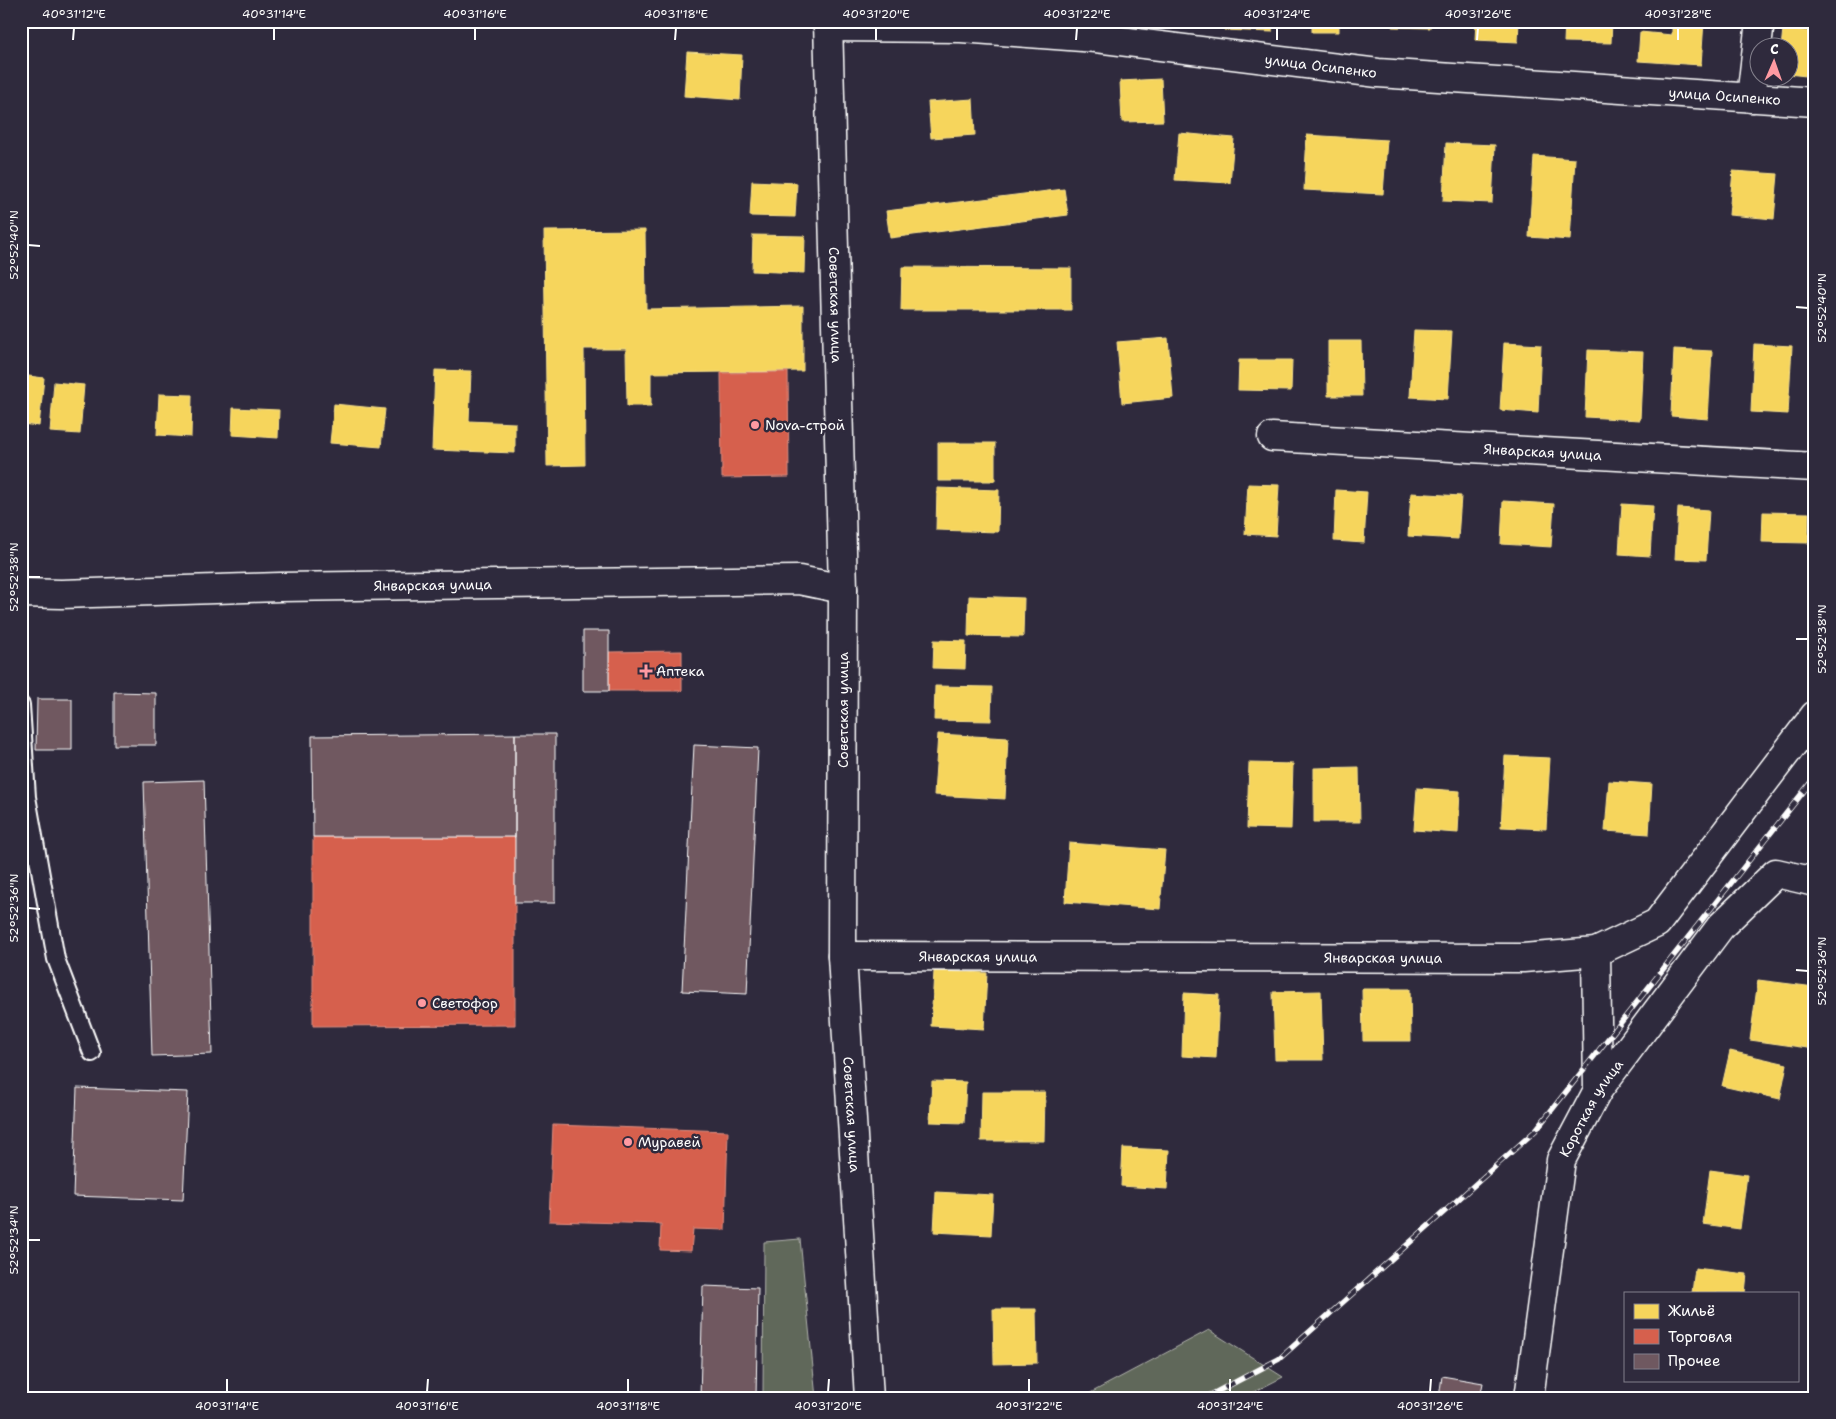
<svg xmlns="http://www.w3.org/2000/svg" width="1836" height="1419" viewBox="0 0 1836 1419" font-family="'Shantell Sans',sans-serif">
<style>
.green{fill:#61675a;stroke:#b0b3ac}
.homes{fill:#f6d55c;stroke:#f9e28d}
.shops{fill:#d6604d;stroke:#e29082}
.building{fill:#6f5860;stroke:#fff}
.lines{fill:none;stroke-linecap:round;stroke-linejoin:round}
.service-casing{stroke:#fff;stroke-width:20}
.minor-casing{stroke:#fff;stroke-width:31}
.service{stroke:#2f2a3d;stroke-width:16}
.minor{stroke:#2f2a3d;stroke-width:28}
.rail-casing{stroke:#fff;stroke-width:5.5}
.rail{stroke:#2f2a3d;stroke-width:4;stroke-dasharray:11;stroke-linecap:butt}
.ticks{fill:none;stroke:#fff;stroke-width:2}
.poi-dot{fill:#ff9aa2;stroke:#2f2a3d;stroke-width:2}
.labels{text-anchor:middle;dominant-baseline:central;stroke-width:5;stroke-linejoin:round;paint-order:stroke}
.street-label{font-size:14px;fill:#fff;stroke:#2f2a3d}
.poi-label{font-size:14px;fill:#fff;stroke:#2f2a3d;text-anchor:start}
.neatline{fill:none;stroke:#fff;stroke-width:2}
.ticks-label{font-size:12px;text-anchor:middle;fill:#fff}
</style>
<rect width="100%" height="100%" fill="#2f2a3d"/>
<filter id="ink" filterUnits="userSpaceOnUse"><feTurbulence type="fractalNoise" baseFrequency=".02" numOctaves="2"/><feDisplacementMap in="SourceGraphic" scale="10" xChannelSelector="R" yChannelSelector="G"/><feConvolveMatrix kernelMatrix="1 2 1 2 8 2 1 2 1" color-interpolation-filters="sRGB"/></filter>
<g filter="url(#ink)">
<path class="green" d="M800 1239 816 1398H763L764 1242Z
M1209 1330 1283 1377 1242 1398H1081Z"/>
<path class="homes" d="M1224 21H1273L1272 32 1224 30Z
M1312 21H1339V32H1312Z
M1392 21H1430V28L1392 27Z
M1476 21H1519L1518 42 1475 40Z
M1565 21H1612L1611 43 1564 42Z
M1672 21H1704L1701 65 1638 61 1640 32 1672 35Z
M1783 29 1815 32V77L1788 74V48H1781Z
M687 52 742 55 740 100 684 96Z
M1161 79 1163 121 1122 122 1120 81Z
M973 99 975 135 931 138 928 102Z
M1179 133 1234 138 1230 183 1175 180Z
M1307 135 1387 140 1383 194 1304 190Z
M1446 143 1495 145 1492 203 1443 201Z
M1534 156 1575 159 1570 240 1529 237Z
M1733 171 1778 174 1774 219 1729 215Z
M752 181 797 183 795 217 750 216Z
M1064 189 1068 215 890 238 886 211Z
M645 230 646 309 803 306V371L651 373V406H627L626 349H584L585 465 547 466 544 231Z
M753 235 805 236 804 273 752 271Z
M902 267 1071 268V310H901Z
M1414 330 1452 331 1448 399 1410 397Z
M1168 338 1173 398 1122 403 1117 342Z
M1328 341H1361L1362 396H1328Z
M1504 343 1541 345 1538 413 1500 410Z
M1754 344 1792 346 1788 414 1751 412Z
M1674 349 1712 351 1708 419 1671 416Z
M1588 350 1643 352 1640 420 1585 417Z
M1239 360H1292L1291 391 1238 390Z
M435 370 471 371 469 421 515 423V453L432 450Z
M21 375 44 378 39 426 21 424Z
M54 382 84 385 80 434 50 432Z
M159 394 192 395 191 437 157 435Z
M334 404 385 409 381 447 330 443Z
M233 408 279 410 278 438 232 435Z
M938 443H995V481H938Z
M1248 484 1279 485 1276 536 1245 534Z
M937 488 999 490 998 532 936 530Z
M1336 490 1367 492 1364 543 1334 541Z
M1411 493 1461 496 1458 539 1408 536Z
M1503 501 1554 504 1551 547 1501 544Z
M1622 504 1653 506 1650 556 1619 554Z
M1678 508 1709 510 1706 560 1675 559Z
M1763 512 1809 513 1808 543 1762 542Z
M969 596 1024 598 1023 637 968 636Z
M934 640 966 641 965 669 933 668Z
M935 686 992 687 991 721 934 720Z
M938 734 1008 738 1005 799 934 795Z
M1505 756 1550 758 1546 829 1501 827Z
M1249 763 1293 764 1291 829 1247 828Z
M1359 767 1360 822H1314V768Z
M1609 781 1652 784 1649 834 1605 831Z
M1417 788 1460 791 1458 833 1414 830Z
M1069 843 1165 850 1160 909 1065 902Z
M934 971 987 973 984 1029 931 1026Z
M1758 980 1815 987V1049L1750 1040Z
M1362 989H1410L1411 1041H1363Z
M1321 991 1323 1060H1275L1273 992Z
M1184 993 1219 995 1216 1058 1182 1056Z
M1730 1051 1787 1064 1780 1099 1722 1086Z
M932 1081 966 1082 964 1123 930 1122Z
M982 1092H1045L1044 1141H981Z
M1123 1148 1169 1150 1167 1189 1121 1186Z
M1710 1170 1747 1175 1740 1229 1703 1224Z
M936 1192 993 1195 991 1235 934 1232Z
M1695 1268 1747 1274 1745 1293H1692Z
M993 1309H1036L1037 1363 994 1364Z"/>
<path class="shops" d="M788 372 789 477 722 478 721 373Z
M682 651V691H609V652Z
M313 837H515V1025L313 1026Z
M553 1125 728 1131 725 1230 693 1229 691 1251 660 1250 661 1224 549 1221Z"/>
<path class="building" d="M583 631H609V691H583Z
M114 692 156 693V745H114Z
M37 699H72V750H36Z
M515 734V837H313L312 736Z
M515 734H555V903H515Z
M694 745 758 748 747 994 682 991Z
M204 780 212 1054 152 1056 144 782Z
M77 1088 188 1092 183 1200 73 1196Z
M703 1286 758 1288 756 1398H700Z
M1442 1376 1483 1383 1480 1398H1439Z"/>
<g class="lines">
<defs>
<path id="service" d="M21 705 27 797 56 959 92 1053"/>
<g id="minor">
<path id="s1" d="M828 21 843 589 842 956 869 1398"/>
<path id="s2" d="M828 27 961 28 1096 38 1378 73 1815 102"/>
<path d="M1751 98 1760 21"/>
<path id="s3" d="M1272 437 1815 467"/>
<path id="s4" d="M21 593 61 594 280 587 799 580 843 589"/>
<path d="M1596 952 1598 1090"/>
<path id="s5" d="M842 956 1523 958 1596 952 1657 923 1815 715"/>
<path id="s6" d="M1529 1398 1561 1160 1598 1090 1721 926 1776 873 1815 882"/>
</g>
</defs>
<use href="#service" class="service-casing"/>
<use href="#minor" class="minor-casing"/>
<use href="#service" class="service"/>
<use href="#minor" class="minor"/>
<defs>
<path id="rail" d="M1205 1398 1279 1359 1535 1131 1815 777"/>
</defs>
<use href="#rail" class="rail-casing"/>
<use href="#rail" class="rail"/>
</g>
</g>
<path class="ticks" d="M73 40 74 28M274 40V28M475 40V28M675 40 676 28M876 40V28M1076 40 1077 28M1277 40V28M1477 40 1478 28M1678 40V28M28 245 40 246M1796 307 1808 308M28 577H40M1796 639H1808M28 908 40 909M1796 970 1808 971M28 1240H40M227 1392V1379M427 1392 428 1379M628 1392V1379M828 1392 829 1379M1029 1392V1379M1230 1392V1379M1430 1392 1431 1379"/>
<g class="poi-dot">
<circle cx="755" cy="425" r="5"/>
<path d="M643.5 663.5h5v5h5v5h-5v5h-5v-5h-5v-5h5z"/>
<circle cx="422" cy="1003" r="5"/>
<circle cx="628" cy="1142" r="5"/>
</g>
<g class="labels">
<g class="street-label">
<text stroke="none"><textPath href="#s2" startOffset="495">улица Осипенко</textPath></text>
<text stroke="none"><textPath href="#s2" startOffset="900">улица Осипенко</textPath></text>
<text stroke="none"><textPath href="#s1" startOffset="284">Советская улица</textPath></text>
<text stroke="none"><textPath href="#s3" startOffset="271">Январская улица</textPath></text>
<text stroke="none"><textPath href="#s4" startOffset="412">Январская улица</textPath></text>
<text transform="translate(843 710) rotate(-90)">Советская улица</text>
<text stroke="none"><textPath href="#s5" startOffset="136">Январская улица</textPath></text>
<text stroke="none"><textPath href="#s5" startOffset="541">Январская улица</textPath></text>
<text stroke="none"><textPath href="#s6" startOffset="300">Короткая улица</textPath></text>
<text stroke="none"><textPath href="#s1" startOffset="1094">Советская улица</textPath></text>
</g>
<g class="poi-label">
<text x="765" y="425">Nova-строй</text>
<text x="656" y="671">Аптека</text>
<text x="432" y="1003">Светофор</text>
<text x="638" y="1142">Муравей</text>
</g>
</g>
<rect width="1836" height="1419" fill="none" stroke="#2f2a3d" stroke-width="55"/>
<rect x="1624" y="1292" width="175" height="90" fill="#2f2a3d" stroke="#827f8b"/>
<rect x="1634" y="1304" width="25" height="15" fill="#f6d55c" stroke="#827f8b"/>
<text x="1668" y="1316" font-size="15" fill="#ffffff">Жильё</text>
<rect x="1634" y="1329" width="25" height="15" fill="#d6604d" stroke="#827f8b"/>
<text x="1668" y="1342" font-size="15" fill="#ffffff">Торговля</text>
<rect x="1634" y="1354" width="25" height="15" fill="#6f5860" stroke="#827f8b"/>
<text x="1668" y="1366" font-size="15" fill="#ffffff">Прочее</text>
<g transform="translate(1774 62) rotate(2)"><circle r="24" fill="#2f2a3d" stroke="#827f8b"/>
<path d="M0-4L9 19L0 12L-9 19Z" fill="#ff9aa2"/>
<text y="-8" font-size="14" font-weight="bold" text-anchor="middle" fill="#ffffff">С</text>
</g>
<rect x="28" y="28" width="1780" height="1364" class="neatline"/>
<g class="ticks-label">
<text x="74" y="18">40°31'12"E</text>
<text x="274" y="18">40°31'14"E</text>
<text x="475" y="18">40°31'16"E</text>
<text x="676" y="18">40°31'18"E</text>
<text x="876" y="18">40°31'20"E</text>
<text x="1077" y="18">40°31'22"E</text>
<text x="1277" y="18">40°31'24"E</text>
<text x="1478" y="18">40°31'26"E</text>
<text x="1678" y="18">40°31'28"E</text>
<text transform="translate(14 245) rotate(-90)" y="4">52°52'40"N</text>
<text transform="translate(1822 308) rotate(-90)" y="4">52°52'40"N</text>
<text transform="translate(14 577) rotate(-90)" y="4">52°52'38"N</text>
<text transform="translate(1822 639) rotate(-90)" y="4">52°52'38"N</text>
<text transform="translate(14 908) rotate(-90)" y="4">52°52'36"N</text>
<text transform="translate(1822 971) rotate(-90)" y="4">52°52'36"N</text>
<text transform="translate(14 1240) rotate(-90)" y="4">52°52'34"N</text>
<text x="227" y="1410">40°31'14"E</text>
<text x="427" y="1410">40°31'16"E</text>
<text x="628" y="1410">40°31'18"E</text>
<text x="828" y="1410">40°31'20"E</text>
<text x="1029" y="1410">40°31'22"E</text>
<text x="1230" y="1410">40°31'24"E</text>
<text x="1430" y="1410">40°31'26"E</text>
</g>
</svg>
